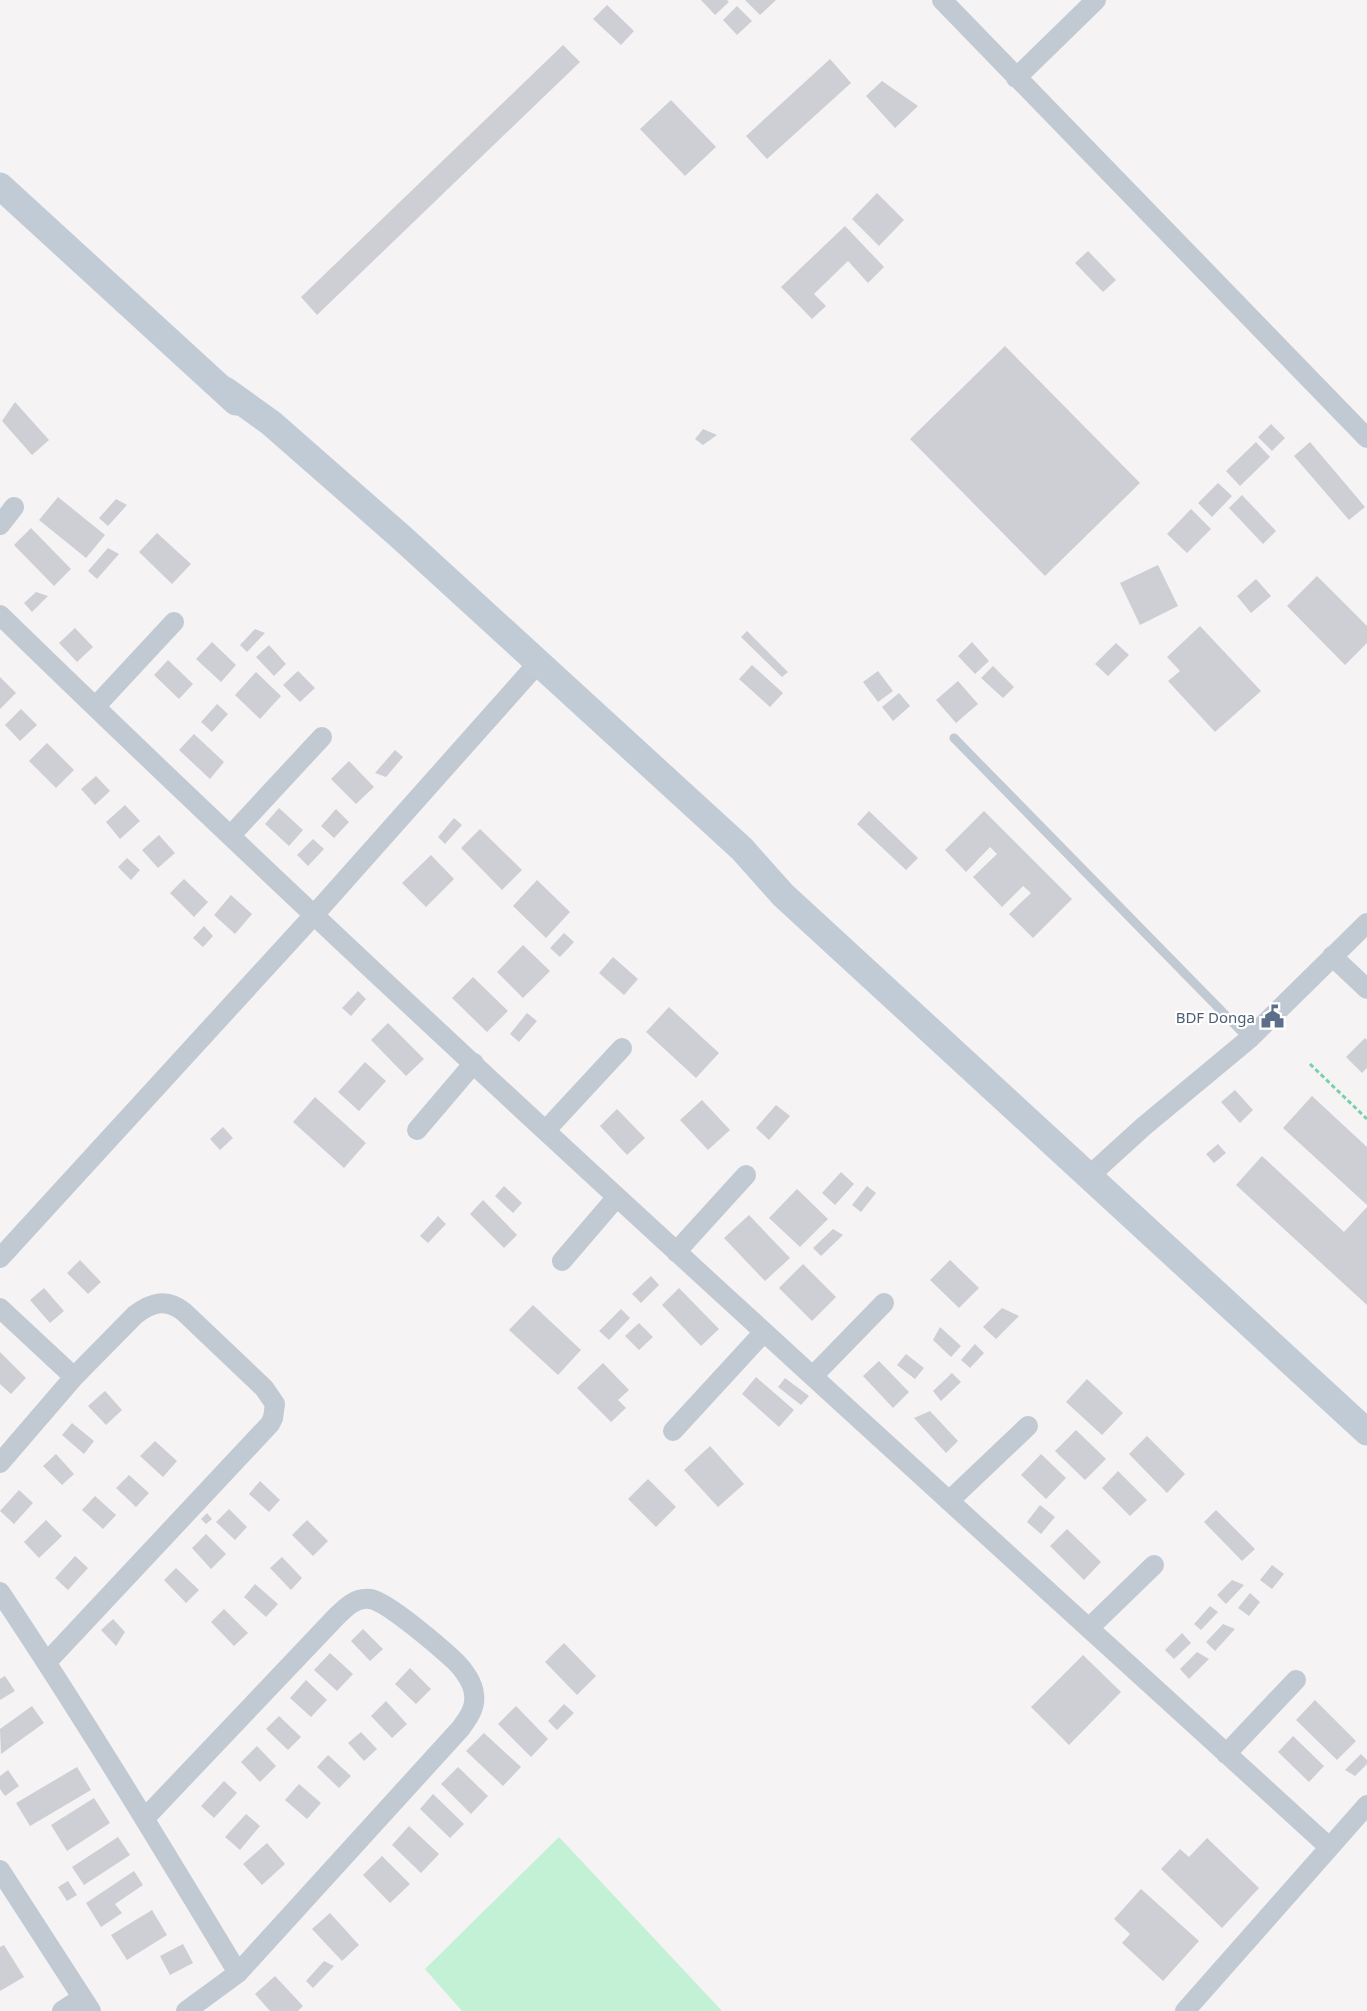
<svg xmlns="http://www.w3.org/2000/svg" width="1367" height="2011" viewBox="0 0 1367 2011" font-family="'Noto Sans',sans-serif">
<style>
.green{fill:#c3f1d5}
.building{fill:#cdcfd5}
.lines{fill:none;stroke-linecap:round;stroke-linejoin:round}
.path{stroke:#7ad0a6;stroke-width:3;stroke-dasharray:4.5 3;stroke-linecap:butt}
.service{stroke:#c1cad2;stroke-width:9}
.minor{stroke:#c1cad2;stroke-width:20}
.secondary{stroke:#c1cbd6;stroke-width:27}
.labels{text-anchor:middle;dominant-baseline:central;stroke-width:4.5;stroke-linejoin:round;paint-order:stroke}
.service-label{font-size:15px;fill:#4e5e75;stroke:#fff;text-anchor:end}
</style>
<rect width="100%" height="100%" fill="#f5f3f3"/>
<path class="green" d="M559 1837 722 2011H462L425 1969Z"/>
<path class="building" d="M701 0H727L729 2 715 15Z
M745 0H776L760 15Z
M607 5 634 31 621 45 593 19Z
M737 6 752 21 737 35 723 20Z
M563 45 580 62 317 315 301 297Z
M830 59 851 83 767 159 746 136Z
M882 81 918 106 895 128 866 96Z
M671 100 716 147 685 176 640 129Z
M877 193 904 220 879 246 852 219Z
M845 226 884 267 868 283 848 261 814 294 826 306 812 319 781 287Z
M1088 251 1116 280 1103 292 1075 263Z
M1005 346 1140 483 1045 576 910 439Z
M15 402 49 440 32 455 2 421Z
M1271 424 1285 438 1272 451 1258 437Z
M703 429 717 435 703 445 695 439Z
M1256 442 1270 457 1240 486 1226 471Z
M1310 442 1365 507 1349 520 1294 456Z
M1218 483 1232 496 1212 517 1198 503Z
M1242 495 1276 531 1263 544 1229 508Z
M58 497 105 535 86 558 39 520Z
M116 499 127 505 108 526 99 518Z
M1191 509 1211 529 1187 553 1167 534Z
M31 528 71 569 54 586 14 545Z
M157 533 191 564 172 584 139 552Z
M108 548 119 554 97 579 88 571Z
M1158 565 1178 606 1140 625 1120 583Z
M1317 576 1367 626V643L1345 665 1287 606Z
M1256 579 1271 596 1251 613 1237 596Z
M36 592 48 596 32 612 24 603Z
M1200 626 1261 691 1215 732 1168 681 1180 671 1167 657Z
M75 628 93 647 77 662 59 643Z
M255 629 265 633 247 652 240 645Z
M747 631 788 672 782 677 741 637Z
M212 642 236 665 221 682 196 659Z
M972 642 989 661 975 674 958 656Z
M1116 643 1129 655 1108 676 1095 664Z
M269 645 286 664 274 676 256 657Z
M168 660 193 684 179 699 154 675Z
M752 665 783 693 770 707 739 679Z
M993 666 1014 687 1003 698 981 678Z
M298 671 315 688 300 702 283 685Z
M878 671 893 691 878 702 863 682Z
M256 672 281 696 260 719 235 695Z
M0 677 16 693 0 709Z
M958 681 978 704 956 723 936 700Z
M899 693 910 706 893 721 882 707Z
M217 704 228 714 212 732 201 722Z
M21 709 37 725 20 741 5 725Z
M194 734 224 762 210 779 179 750Z
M47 743 74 770 56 788 29 761Z
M395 750 403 757 386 777 375 773Z
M349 761 374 787 356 804 331 779Z
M96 776 110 791 95 805 81 789Z
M125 805 140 821 120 839 106 822Z
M279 808 303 830 289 846 265 824Z
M336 809 349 822 334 838 321 826Z
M869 811 918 858 906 870 857 824Z
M984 811 1072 899 1033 938 1009 914 1031 893 1023 886 1002 907 973 877 997 854 990 847 966 872 945 850Z
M454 818 462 825 445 844 438 837Z
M480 829 522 870 502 890 461 848Z
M159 835 175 853 158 868 142 850Z
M313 839 324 849 308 866 297 855Z
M431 855 454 879 426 907 402 883Z
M127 858 140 870 131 880 118 867Z
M184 879 208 902 194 917 170 893Z
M537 880 570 912 546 938 513 906Z
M231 895 252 914 235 934 214 915Z
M204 926 213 936 203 947 193 938Z
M564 933 574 942 560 957 550 948Z
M523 945 550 971 523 998 497 972Z
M613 957 638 979 624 995 599 973Z
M473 977 508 1011 487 1032 452 998Z
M358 991 366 999 351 1016 342 1008Z
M669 1007 719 1053 696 1078 646 1032Z
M527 1013 537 1021 519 1042 510 1034Z
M388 1023 424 1059 406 1076 371 1040Z
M1365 1038 1367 1040V1068L1362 1073 1346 1057Z
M365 1062 386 1081 359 1111 338 1092Z
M1235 1090 1253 1110 1240 1123 1221 1102Z
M1312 1096 1367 1147V1205L1283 1128Z
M315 1097 366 1143 344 1168 293 1122Z
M702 1100 730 1130 708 1150 680 1120Z
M776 1105 790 1116 769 1140 756 1128Z
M617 1109 645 1138 627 1155 600 1126Z
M223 1127 233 1138 220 1150 210 1139Z
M1218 1144 1226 1153 1214 1163 1206 1154Z
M1262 1156 1344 1232 1367 1207V1305L1236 1185Z
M841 1172 854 1184 835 1205 822 1193Z
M504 1186 522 1203 513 1213 495 1196Z
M867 1186 876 1193 861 1212 852 1205Z
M797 1189 828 1219 800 1247 769 1218Z
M483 1200 517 1235 504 1248 470 1214Z
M749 1215 790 1258 765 1281 724 1238Z
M438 1216 446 1224 428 1243 420 1236Z
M833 1229 843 1235 821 1256 813 1248Z
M80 1260 101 1282 88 1294 67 1273Z
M950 1260 979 1288 959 1308 930 1280Z
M803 1264 836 1297 812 1321 779 1288Z
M651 1276 659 1285 641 1303 632 1294Z
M44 1288 64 1311 50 1323 30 1300Z
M679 1288 719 1329 701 1346 662 1305Z
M533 1305 581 1350 558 1375 509 1330Z
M1002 1308 1019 1316 996 1339 983 1327Z
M621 1309 630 1318 609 1340 599 1331Z
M639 1323 653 1337 639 1350 625 1336Z
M940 1327 961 1346 951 1357 933 1340Z
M975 1344 984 1353 970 1368 961 1360Z
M0 1352 26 1378 11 1394 0 1384Z
M906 1354 924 1368 915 1379 897 1365Z
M879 1361 909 1392 893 1408 863 1376Z
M603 1363 629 1390 618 1400 626 1408 611 1422 577 1388Z
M952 1373 961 1382 941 1401 933 1391Z
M756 1377 794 1410 779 1427 742 1394Z
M785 1378 809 1396 801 1405 778 1387Z
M1087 1379 1123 1413 1102 1435 1066 1402Z
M105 1391 122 1410 106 1425 88 1406Z
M930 1411 958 1441 946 1453 914 1418Z
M72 1423 94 1441 84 1454 62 1435Z
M1076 1430 1106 1459 1085 1480 1055 1451Z
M1147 1436 1185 1474 1167 1493 1129 1454Z
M155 1441 177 1461 163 1477 140 1456Z
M710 1446 744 1484 718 1507 684 1470Z
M56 1454 74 1474 62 1485 43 1466Z
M1041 1454 1066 1478 1046 1499 1021 1475Z
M1118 1471 1147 1500 1130 1516 1102 1488Z
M129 1475 149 1493 136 1507 116 1488Z
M648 1479 676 1507 656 1527 628 1499Z
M260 1481 280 1500 269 1512 249 1494Z
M19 1490 33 1503 14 1524 0 1511Z
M95 1496 116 1515 103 1529 82 1510Z
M1040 1505 1055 1517 1041 1534 1027 1522Z
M229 1509 247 1527 235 1540 216 1522Z
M1216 1510 1255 1549 1242 1561 1204 1522Z
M207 1513 212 1519 206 1524 201 1519Z
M46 1520 62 1536 39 1558 24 1542Z
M307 1520 328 1541 313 1556 292 1535Z
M1067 1529 1101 1562 1084 1580 1050 1546Z
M206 1534 226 1554 211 1569 192 1548Z
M75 1556 88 1568 68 1590 55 1578Z
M282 1557 302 1578 291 1590 270 1568Z
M1272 1565 1284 1574 1272 1589 1260 1580Z
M176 1568 199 1590 186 1603 164 1580Z
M1232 1580 1244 1585 1226 1604 1217 1595Z
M255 1584 278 1604 266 1617 244 1597Z
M1250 1593 1260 1602 1249 1616 1238 1608Z
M1210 1606 1218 1612 1201 1630 1194 1624Z
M224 1609 248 1633 234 1646 211 1622Z
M113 1619 125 1632 116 1646 101 1630Z
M1223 1624 1235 1629 1215 1651 1206 1642Z
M363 1629 383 1649 370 1661 351 1641Z
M1182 1633 1191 1643 1174 1659 1165 1650Z
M564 1643 596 1676 577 1695 545 1662Z
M1197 1652 1209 1659 1189 1679 1180 1669Z
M330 1653 353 1674 337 1691 314 1670Z
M1083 1655 1121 1692 1069 1745 1031 1707Z
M410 1668 431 1689 416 1704 395 1684Z
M5 1676 15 1691 0 1700V1679Z
M306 1680 327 1700 311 1717 290 1698Z
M1315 1700 1356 1741 1337 1760 1296 1720Z
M386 1701 407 1724 392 1738 371 1716Z
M564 1704 574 1713 557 1730 548 1721Z
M32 1706 44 1723 1 1754 0 1729Z
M516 1706 548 1739 531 1757 498 1724Z
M279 1716 301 1737 288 1750 266 1729Z
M361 1732 377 1749 364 1761 348 1743Z
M484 1733 521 1767 503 1786 466 1751Z
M1293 1736 1324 1766 1309 1782 1278 1752Z
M257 1746 276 1766 260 1782 241 1762Z
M1361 1754 1367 1760V1764L1355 1776 1345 1770Z
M328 1755 351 1776 339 1788 317 1767Z
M77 1767 91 1790 30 1826 16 1803Z
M458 1767 488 1796 471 1814 441 1784Z
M8 1770 19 1786 5 1796 0 1789V1776Z
M224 1781 237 1793 214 1818 201 1806Z
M299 1784 321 1803 307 1819 285 1800Z
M433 1794 464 1824 450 1838 420 1809Z
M94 1798 110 1823 67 1851 51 1825Z
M246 1814 260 1826 240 1850 225 1837Z
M409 1826 439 1854 421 1873 392 1845Z
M118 1837 130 1855 84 1885 72 1867Z
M1207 1838 1259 1888 1222 1928 1161 1869 1180 1849 1189 1857Z
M267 1843 285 1864 262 1885 243 1864Z
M382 1856 410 1884 390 1903 363 1875Z
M134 1871 143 1885 115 1904 122 1913 101 1927 86 1903Z
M68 1881 77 1895 67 1901 58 1887Z
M1141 1889 1199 1941 1163 1981 1122 1943 1130 1934 1114 1919Z
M152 1910 167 1935 127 1960 111 1935Z
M330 1913 359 1945 342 1961 312 1929Z
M183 1944 193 1963 170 1975 160 1956Z
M4 1945 24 1977 0 1991V1947Z
M324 1961 334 1966 313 1988 306 1981Z
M275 1976 303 2006 298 2011H270L255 1994Z"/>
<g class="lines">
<path class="path" d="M1310 1064 1367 1119"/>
<path class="service" d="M954 738 1249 1039"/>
<path class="minor" d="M942 0 1367 438
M1016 78 1096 0
M0 525 14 507
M0 615C433 1036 883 1440 1329 1847
M95 707 174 622
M231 835 322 737
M1332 956 1367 989
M417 1130 474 1063
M546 1130 622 1048
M1088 1177 1143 1127 1249 1039 1367 923
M676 1252 746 1175
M0 1258 314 915 539 662
M562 1261 616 1198
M0 1308 74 1377
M813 1376 884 1303
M673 1431 764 1332
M0 1463 74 1377 135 1315C152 1302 167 1298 184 1312L264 1388 275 1404 273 1418 270 1424 47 1662
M949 1501 1028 1426
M0 1592C83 1716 160 1844 238 1973
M1089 1628 1154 1565
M1226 1754 1296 1680
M145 1818 335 1618C345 1608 355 1597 370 1599 387 1601 442 1649 456 1662 464 1670 473 1683 474 1694 476 1708 468 1718 461 1728L238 1973 186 2011
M0 1870 91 2011
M62 2011 82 1998
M1185 2011 1367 1805"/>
<path class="secondary" d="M0 186 236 402
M225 390 271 423 401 537 742 849 783 895 1367 1432"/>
</g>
<defs>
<symbol id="civic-bare" viewBox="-9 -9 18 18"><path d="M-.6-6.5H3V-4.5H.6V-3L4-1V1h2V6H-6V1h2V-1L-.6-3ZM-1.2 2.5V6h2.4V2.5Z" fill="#5c6f8a" stroke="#fff" stroke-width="2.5" paint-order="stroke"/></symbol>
</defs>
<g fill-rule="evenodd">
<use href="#civic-bare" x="1256" y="1000" width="33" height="33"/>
</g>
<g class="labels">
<g class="service-label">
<text x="1255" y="1017">BDF Donga</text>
</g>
</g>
</svg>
